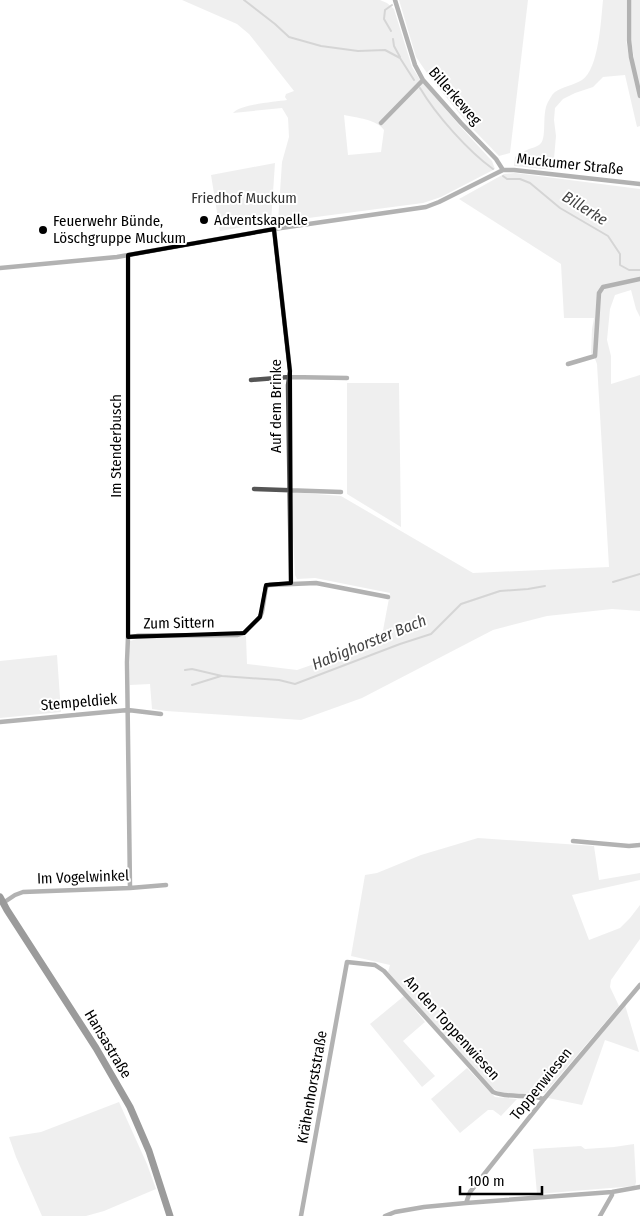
<svg xmlns="http://www.w3.org/2000/svg" width="640" height="1216" viewBox="0 0 640 1216" font-family="'Fira Sans Condensed',sans-serif">
<style>
.green{fill:#dcdcdc;fill-rule:evenodd}
.lines{fill:none;stroke-linecap:round;stroke-linejoin:round}
.stream{stroke:#a3a3a3;stroke-width:2}
.minor{stroke:#555;stroke-width:4.5}
.secondary{stroke:#222;stroke-width:7}
.marked{fill:none;stroke:#000;stroke-width:4;stroke-linejoin:round}
.poi-dot{fill:#000;stroke:#fff;stroke-width:2}
.labels{text-anchor:middle;dominant-baseline:central;stroke-width:4;stroke-linejoin:round;paint-order:stroke}
.street-label{font-size:15px;fill:#000;stroke:#fff}
.park-label{font-size:15px;fill:#333;stroke:#fff}
.poi-label{font-size:15px;fill:#000;stroke:#fff;text-anchor:start}
.water-label{font-size:16px;font-style:italic;fill:#444;stroke:#fff}
</style>
<rect width="100%" height="100%" fill="#fff"/>
<path class="green" d="M182 0H380L387 3 394 9 412 67 419 78 460 126 492 161 495 169 441 197 423 203 278 222 282 162 289 137 288 118 282 108 233 113C241 104 275 102 287 100L285 97 286 94 294 91 249 34 237 24ZM344 115C357 118 376 119 384 130L381 152 348 155Z
M399 0H528L510 153 499 156 468 124 429 76 416 57Z
M603 0H626V40L629 57 634 59 631 40V0H640V126L637 127 625 75 603 77 593 87 575 93 563 99 555 108 554 120 556 136 553 170 514 166 515 157C520 154 524 151 529 149 532 148 536 147 539 145 548 140 541 114 548 102 550 99 552 94 555 92 562 87 574 85 582 80 599 69 601 19 603 0Z
M275 163 271 222 220 231 211 175Z
M515 173 640 189V317L636 309 631 290 615 295 610 309 607 340 611 356V384L640 375V611L612 609 547 616 493 630 362 698 301 720 166 711 152 709 150 684 130 685V641L140 638 246 636 247 664 297 670 381 641 390 593 315 578 297 579 295 575 291 492 341 496 473 573 609 567 597 364 594 356 591 353 592 329 594 318H564L561 264 459 199 504 174Z
M347 383H399L401 527 347 494Z
M57 655 61 712 0 718V661Z
M478 838 594 846 599 880 640 873V880L572 895 589 940 620 928 630 918 640 905V939L611 980 610 987 619 1006 545 1093C535 1094 506 1095 497 1091 494 1090 491 1086 488 1084L388 972 390 965 351 956 365 875 377 873 421 855Z
M404 996 425 1022 403 1041 435 1076 422 1087 370 1024Z
M625 1005 639 1052 605 1040 582 1105 548 1098Z
M467 1068 495 1097 517 1099 501 1116 493 1110H488L460 1133 431 1099Z
M119 1102 147 1164 156 1189 104 1211 86 1216H42L16 1157 9 1137 41 1132Z
M634 1144 636 1182 635 1186 537 1194 533 1149 581 1146 585 1149 614 1147Z"/>
<g class="lines">
<path class="stream" d="M244 0 275 24 289 37 321 46 358 51 385 50 400 58 414 80
M391 31 384 19 385 10 392 5
M393 39 394 46 400 57
M420 88C436 115 468 151 493 169
M503 176 507 179H520L530 183 560 208 608 236 620 254V265L629 270H640
M613 582 640 574
M185 670 192 669 222 676 279 680 295 684 400 644 431 634 461 604 500 591 528 589 545 586
M192 685 221 676"/>
<path class="minor" d="M395 0 415 65 423 80 461 123 496 159 503 170
M629 0V40L631 57 640 96
M381 123 423 80
M274 229 290 371 288 385 291 583
M0 268 117 257 274 229 426 207 439 202 503 170H514L640 184
M568 364 595 356 599 293 603 287 640 279
M251 380 289 377 347 378
M254 489 341 492
M128 637V255
M0 722 128 710 161 714
M573 841 629 846 640 845
M130 888 127 662 128 637 138 636 237 635 244 633 260 617 262 612 266 587 269 585 316 583 388 597
M3 903 15 895 23 892 130 888 166 885
M466 1203 470 1192 544 1099 640 985
M301 1216 347 962 375 965 384 971 493 1092C508 1099 527 1093 544 1099
M385 1216 395 1212 424 1207 466 1203 612 1192 640 1187
M600 1216 612 1195V1192"/>
<path class="secondary" d="M0 897 7 910 96 1048 130 1107 149 1151 170 1216"/>
</g>
<path d="M0 0H640V1216H0ZM274 229 290 371 291 583 266 585 260 617 244 633 128 637V255Z" fill="#fff" fill-opacity=".55" fill-rule="evenodd"/>
<path class="marked" d="M274 229 290 371 291 583 266 585 260 617 244 633 128 637V255Z"/>
<g class="poi-dot">
<circle cx="204" cy="220" r="5"/>
<circle cx="43" cy="230" r="5"/>
</g>
<g class="labels">
<g class="street-label">
<text transform="translate(455 96) rotate(49)">Billerkeweg</text>
<text transform="translate(570 164) rotate(6)">Muckumer Straße</text>
<text transform="translate(276 406) rotate(-90)">Auf dem Brinke</text>
<text transform="translate(116 446) rotate(-90)">Im Stenderbusch</text>
<text transform="translate(179 623) rotate(-1)">Zum Sittern</text>
<text transform="translate(79 702) rotate(-5)">Stempeldiek</text>
<text transform="translate(83 877) rotate(-2)">Im Vogelwinkel</text>
<text transform="translate(452 1028) rotate(48)">An den Toppenwiesen</text>
<text transform="translate(108 1044) rotate(59)">Hansastraße</text>
<text transform="translate(541 1084) rotate(-51)">Toppenwiesen</text>
<text transform="translate(312 1087) rotate(-80)">Krähenhorststraße</text>
</g>
<g class="park-label">
<text x="244" y="198">Friedhof Muckum</text>
</g>
<g class="poi-label">
<text x="214" y="220">Adventskapelle</text>
<text x="53" y="221">Feuerwehr Bünde,<tspan x="53" dy="17">Löschgruppe Muckum</tspan></text>
</g>
<g class="water-label">
<text transform="translate(585 208) rotate(32)">Billerke</text>
<text transform="translate(369 642) rotate(-22)">Habighorster Bach</text>
</g>
</g>
<path d="M460 1186v8h82v-8" fill="none" stroke="#000000" stroke-width="2.5"/>
<text x="468" y="1186" font-size="15" fill="#000000" stroke="#ffffff" stroke-width="4" paint-order="stroke">100 m</text>
</svg>
